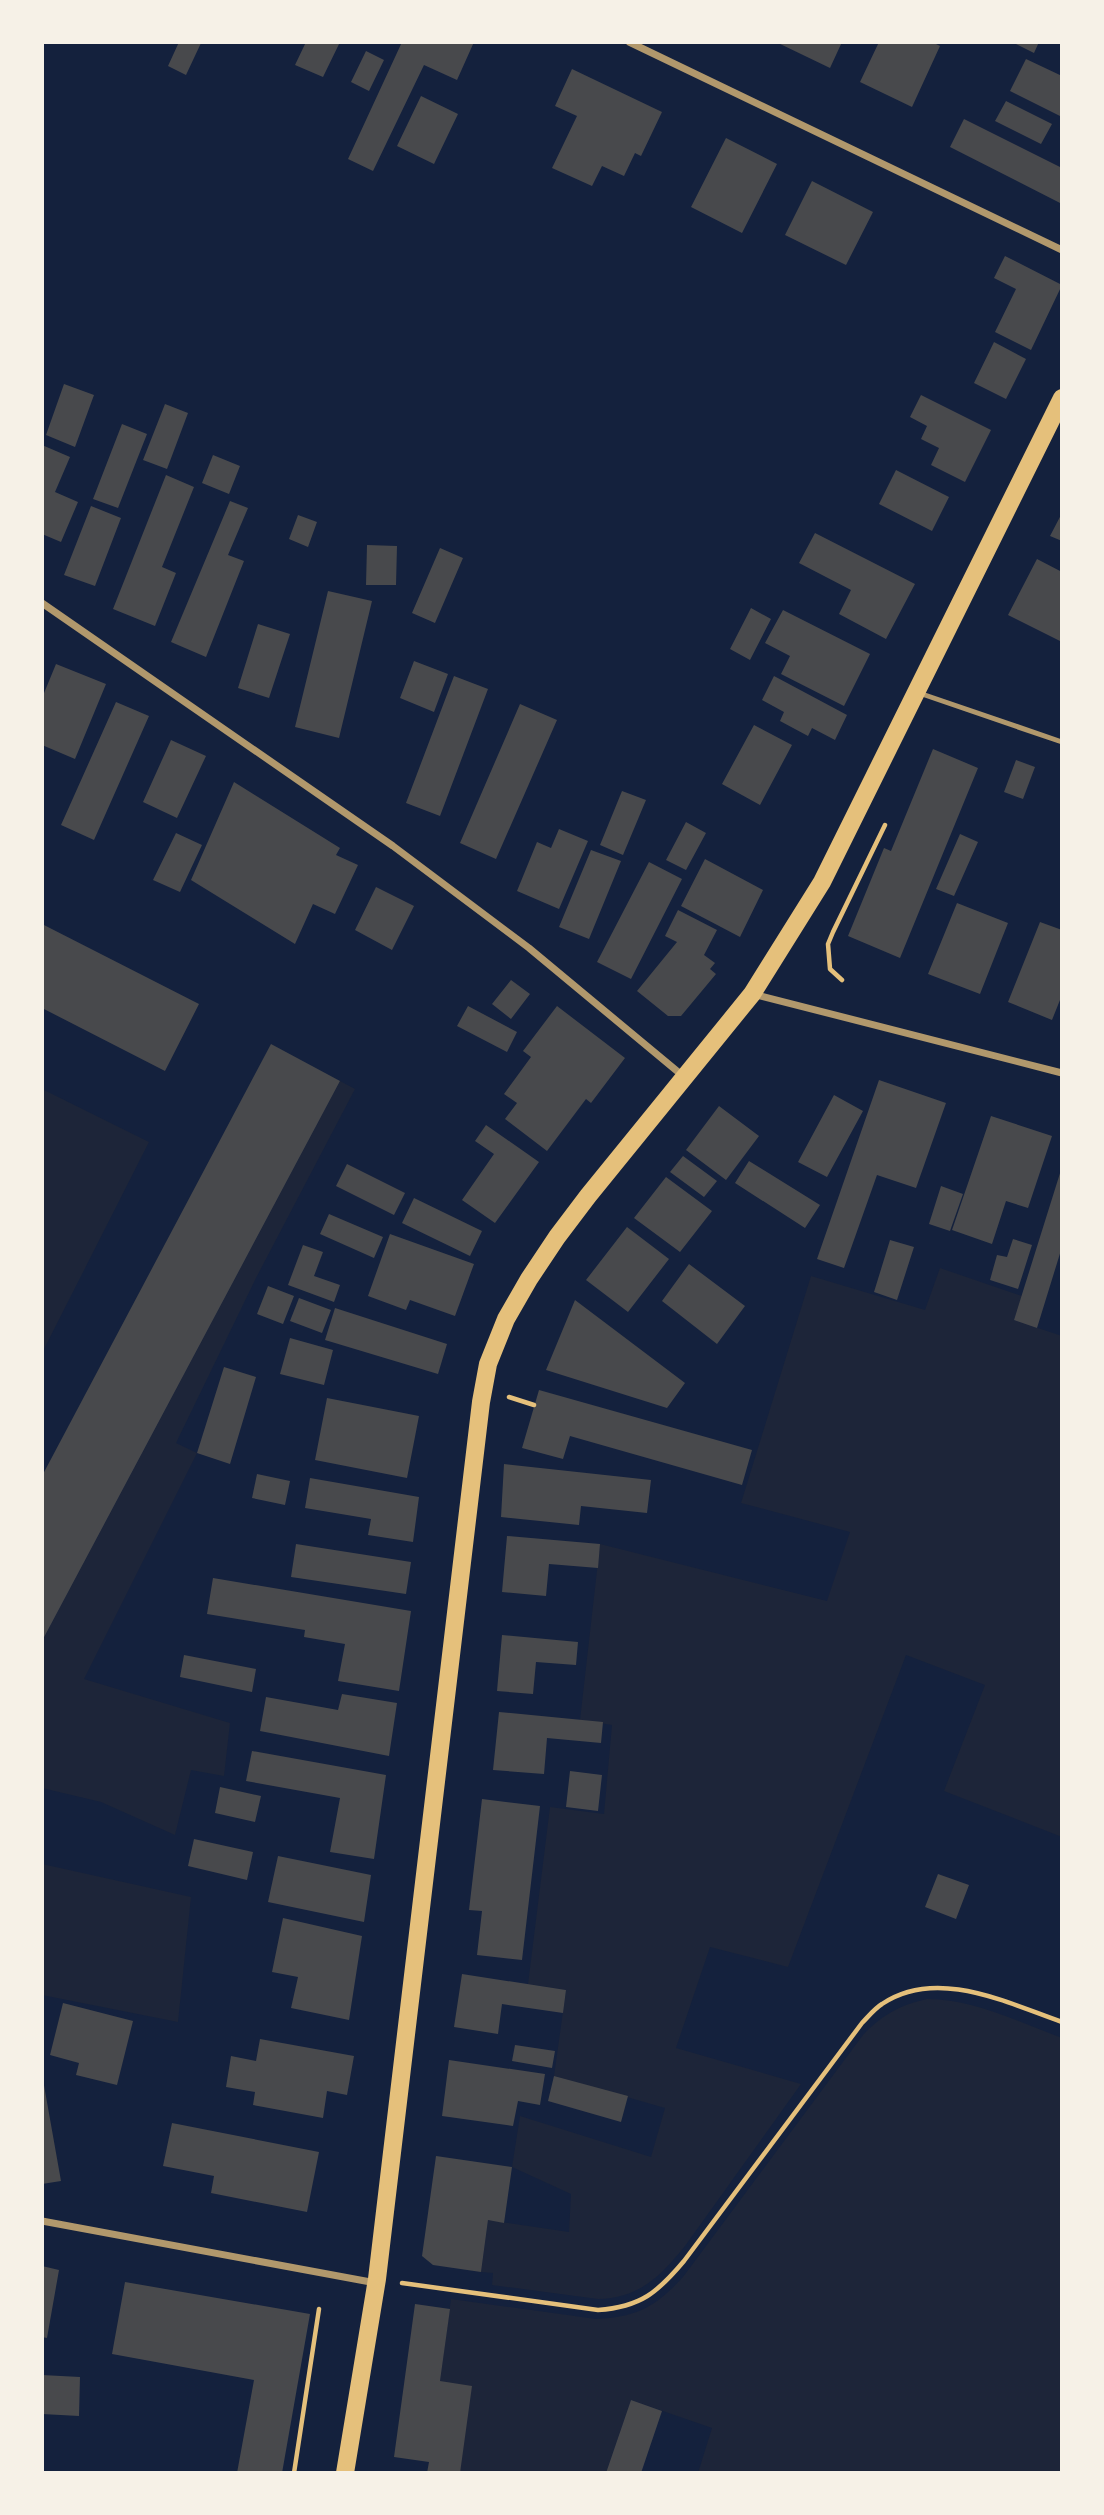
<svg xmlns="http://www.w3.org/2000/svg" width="1104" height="2515" viewBox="0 0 1104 2515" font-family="Ubuntu,sans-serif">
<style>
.green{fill:#1d2539}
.building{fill:#48494c}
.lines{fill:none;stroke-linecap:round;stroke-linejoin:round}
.path{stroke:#e5c07b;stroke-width:4.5}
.service{stroke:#b1986c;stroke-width:5}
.minor{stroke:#b1986c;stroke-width:7}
.primary{stroke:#e5c07b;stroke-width:18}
</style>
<rect width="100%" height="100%" fill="#14213d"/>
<path class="green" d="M340 1081 355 1089 256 1278 176 1443 197 1453 84 1679 230 1723 224 1776 191 1770 175 1835 101 1802 42 1788V1641Z
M42 1089 149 1142 42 1353Z
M940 1268 1022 1296 1014 1320 1062 1336V1837L944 1791 985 1685 906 1655 788 1967 710 1947 676 2048 801 2084 685 2246C660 2277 639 2298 598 2299L492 2285 493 2273 481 2272 488 2220 569 2232 571 2194 512 2167 520 2116 651 2157 665 2108 554 2076 566 1990 528 1984 550 1807 604 1814 612 1725 580 1720 600 1544 827 1601 850 1532 741 1503 811 1276 925 1310Z
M42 1864 191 1897 178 2022 42 1995Z
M927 1999C973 1999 1019 2022 1062 2038V2473H698L712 2428 631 2400 606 2473H460L440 2381 451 2299 596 2319C638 2317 655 2307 683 2277L863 2035C882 2015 900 2005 927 1999Z"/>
<path class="building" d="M179 42 201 43 186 75 168 66Z
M306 42H340L323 77 295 65Z
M402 42H474L457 80 424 65 373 171 348 159Z
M776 42H842L830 68Z
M879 42H932L940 46 912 107 860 82Z
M1012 42H1039L1034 53Z
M366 51 384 60 369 91 351 82Z
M1026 59 1062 76V117L1010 91Z
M572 69 662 112 641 156 635 153 624 176 602 166 592 186 552 168 577 116 555 106Z
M421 96 458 114 434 164 397 146Z
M1006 101 1052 124 1041 144 995 121Z
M964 119 1062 168V204L950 147Z
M726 138 777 164 742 233 691 207Z
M812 181 873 212 846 265 785 235Z
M1005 256 1062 285 1031 350 995 332 1016 289 994 278Z
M994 342 1026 359 1006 399 974 383Z
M64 384 94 395 75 447 46 435Z
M921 395 991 430 965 482 931 465 939 448 921 439 927 426 910 417Z
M165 404 188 413 167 469 143 460Z
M122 424 147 434 118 508 93 499Z
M42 445 70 457 55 492 78 502 61 542 42 534Z
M213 455 240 466 229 494 202 483Z
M896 470 949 497 932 531 879 504Z
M166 475 194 487 162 567 176 573 155 626 113 609Z
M230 501 248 508 228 555 244 561 206 657 171 642Z
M91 506 121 518 95 586 64 575Z
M1062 513V541L1050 536Z
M298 515 317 522 308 547 289 539Z
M815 533 915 584 886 639 839 614 851 590 799 563Z
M367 545 397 546 396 585H366Z
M440 548 463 558 435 623 412 613Z
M1037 559 1062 572V637L1060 641 1008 615Z
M328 591 372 601 339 738 295 727Z
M751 608 771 619 750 660 730 649Z
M783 610 870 654 844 706 781 674 790 656 765 643Z
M258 624 290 634 269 698 238 688Z
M414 661 448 674 434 712 400 698Z
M56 664 106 684 75 759 42 745V698Z
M454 676 488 689 440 816 406 803Z
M774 676 847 715 835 740 812 728 808 736 780 721 784 712 762 700Z
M116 702 149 716 94 840 61 825Z
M520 704 557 720 496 859 460 843Z
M754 725 792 745 760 805 722 784Z
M171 740 206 756 177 818 143 802Z
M933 749 978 768 900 958 848 936 884 848 891 851Z
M1016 760 1035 767 1023 799 1004 792Z
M234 782 340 848 336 855 358 865 335 914 313 904 295 944 191 880Z
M622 791 646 800 623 855 600 845Z
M686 822 706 833 686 870 666 860Z
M559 829 588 841 559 909 517 891 537 842 551 848Z
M176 833 202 845 180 892 153 880Z
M960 834 978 842 954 896 936 889Z
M591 850 621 861 589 939 559 927Z
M705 859 763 890 740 937 681 906Z
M649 862 682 879 631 979 597 962Z
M376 887 414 906 392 950 355 930Z
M957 903 1008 923 980 994 928 974Z
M678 910 717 930 704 955 715 963 710 969 716 974 681 1016H668L637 991 677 942 665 936Z
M1040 922 1062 930V995L1052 1020 1008 1002Z
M42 924 199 1004 165 1071 42 1008Z
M511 980 530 994 511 1019 492 1004Z
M468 1006 517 1032 507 1052 457 1026Z
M557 1006 625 1058 591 1103 586 1099 547 1151 505 1119 517 1103 504 1094 531 1057 523 1051Z
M271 1044 340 1081 42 1641V1476Z
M879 1080 946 1103 916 1188 877 1175 844 1268 817 1259Z
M834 1095 863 1111 827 1177 798 1162Z
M719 1106 759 1136 726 1180 686 1150Z
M991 1116 1052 1136 1028 1208 1006 1201 992 1244 952 1230Z
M486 1125 539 1162 495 1223 462 1200 494 1154 475 1141Z
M683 1156 717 1181 704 1197 670 1172Z
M749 1161 820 1205 805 1228 735 1183Z
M347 1164 405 1193 394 1215 336 1186Z
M1061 1170 1062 1247 1037 1328 1014 1320Z
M666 1177 712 1211 680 1252 634 1218Z
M941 1186 963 1194 950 1231 929 1224Z
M414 1198 482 1231 470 1256 402 1223Z
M329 1214 383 1237 374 1258 320 1234Z
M627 1227 669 1259 628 1312 586 1280Z
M390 1234 474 1264 455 1316 410 1300 406 1310 368 1296Z
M1013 1239 1032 1245 1018 1289 990 1280 997 1255 1007 1257Z
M890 1240 914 1247 897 1300 874 1292Z
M303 1245 323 1252 314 1276 340 1285 334 1302 288 1285Z
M689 1264 745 1306 717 1344 662 1301Z
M268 1286 294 1296 283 1324 257 1314Z
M299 1298 331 1310 322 1333 290 1321Z
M575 1300 685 1383 667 1408 546 1370Z
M335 1308 447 1344 438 1374 325 1340Z
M290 1338 333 1350 324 1385 280 1374Z
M224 1367 256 1377 230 1464 197 1453Z
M539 1390 752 1450 742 1485 570 1436 563 1459 522 1448Z
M327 1398 419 1416 407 1478 315 1460Z
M504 1464 651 1480 647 1513 581 1506 579 1525 501 1517Z
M257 1474 290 1481 285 1505 252 1498Z
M310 1478 419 1497 413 1542 368 1535 371 1519 305 1508Z
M507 1536 600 1544 598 1568 549 1564 546 1596 502 1592Z
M296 1544 411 1562 406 1594 291 1577Z
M213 1578 411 1611 399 1691 338 1681 345 1644 304 1637 305 1630 207 1614Z
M502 1635 578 1642 576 1665 536 1662 533 1694 497 1691Z
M184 1655 256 1669 252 1692 180 1677Z
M342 1694 397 1703 389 1756 260 1731 266 1697 338 1710Z
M499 1712 603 1722 601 1743 547 1738 544 1774 493 1770Z
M252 1751 386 1775 374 1859 330 1852 340 1798 246 1781Z
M570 1771 602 1775 598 1811 566 1807Z
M220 1787 261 1796 255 1822 215 1813Z
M482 1799 540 1806 522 1960 477 1955 482 1911 469 1910Z
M194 1839 253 1852 247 1880 188 1866Z
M278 1856 371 1875 364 1922 268 1902Z
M938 1874 969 1885 956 1919 925 1907Z
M283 1918 362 1936 349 2020 291 2008 298 1977 272 1972Z
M462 1974 566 1990 563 2013 502 2004 498 2034 454 2027Z
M63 2003 133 2021 117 2085 76 2075 79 2063 50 2055Z
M260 2039 354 2056 347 2095 327 2091 323 2118 253 2105 255 2092 226 2087 231 2056 256 2061Z
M515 2045 555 2051 552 2068 512 2061Z
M449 2060 545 2074 540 2105 518 2101 513 2126 442 2116Z
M42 2074 61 2181 42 2184Z
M554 2076 628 2096 621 2122 548 2101Z
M172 2123 319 2152 307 2212 211 2193 214 2176 163 2166Z
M436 2156 512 2167 504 2223 488 2220 481 2272 433 2265 422 2256Z
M42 2266 59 2270 47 2338 42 2337Z
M125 2282 310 2314 282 2473H237L254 2380 112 2354Z
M415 2304 450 2309 440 2381 472 2386 460 2473H427L429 2462 394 2457Z
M42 2375 80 2377 79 2416 42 2414Z
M631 2400 662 2411 641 2473H606Z"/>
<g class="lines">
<path class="path" d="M842 980 830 969 828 944 833 932 885 825
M509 1397 534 1405
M402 2283 598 2310C641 2307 658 2292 684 2261L862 2023C868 2017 874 2009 882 2004 937 1967 1007 2003 1062 2022
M294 2473 319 2309"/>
<path class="service" d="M919 693 1062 742"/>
<path class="minor" d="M629 42 1062 250
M42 603 393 846 529 948 683 1076
M753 994 1062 1073
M42 2221 376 2283"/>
<path class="primary" d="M345 2473 377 2279 481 1402 488 1364 506 1319 529 1279 557 1237 588 1196 752 994 822 882 1062 398"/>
</g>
<rect width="1104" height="2515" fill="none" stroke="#f6f1e7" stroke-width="88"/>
</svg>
